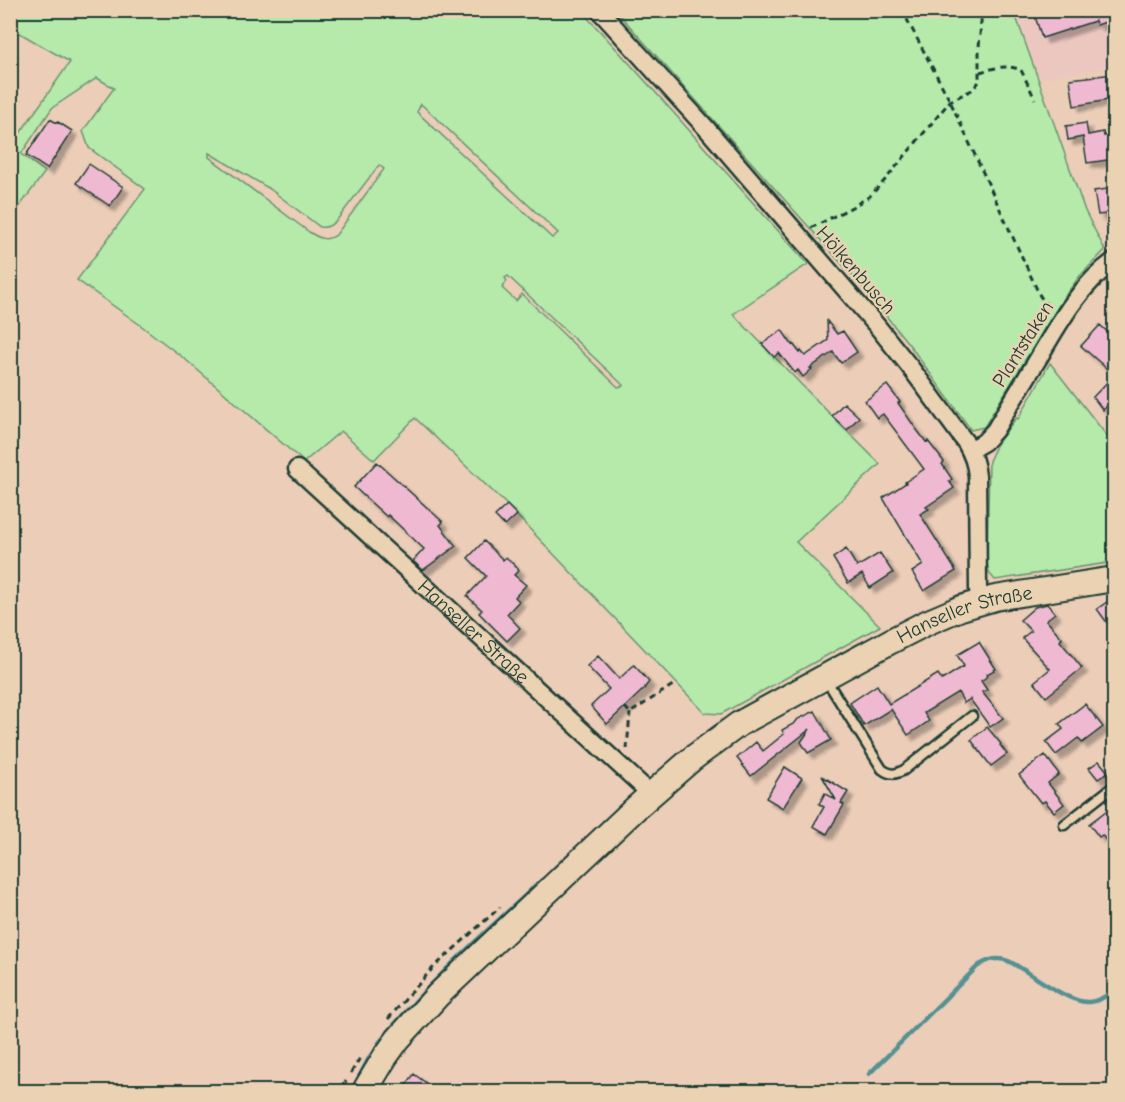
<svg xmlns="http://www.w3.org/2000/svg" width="1125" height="1102" viewBox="0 0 1125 1102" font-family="'Comic Neue',sans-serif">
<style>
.built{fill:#ecc7c0}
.green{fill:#b5eaab;stroke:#6a9470;stroke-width:1.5;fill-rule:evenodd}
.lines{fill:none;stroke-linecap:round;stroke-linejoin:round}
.stream{stroke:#559193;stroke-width:4.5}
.building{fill:#efb9d1;stroke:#1f3d34;stroke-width:1.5;filter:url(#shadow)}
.lane-casing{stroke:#1f3d34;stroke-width:13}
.street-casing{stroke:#1f3d34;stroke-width:21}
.secondary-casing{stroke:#1f3d34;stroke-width:28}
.path{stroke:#1f3d34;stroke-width:3;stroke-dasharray:6 4.5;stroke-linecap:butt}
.lane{stroke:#ead2b2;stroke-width:8}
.street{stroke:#ead2b2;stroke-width:16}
.secondary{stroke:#ead2b2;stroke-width:24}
.labels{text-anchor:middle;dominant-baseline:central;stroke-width:4.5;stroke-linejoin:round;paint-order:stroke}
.street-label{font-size:20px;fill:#1f3d34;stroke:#ead2b2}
</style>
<defs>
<filter id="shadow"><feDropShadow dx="5.5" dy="5.5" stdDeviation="1.5" flood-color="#0004"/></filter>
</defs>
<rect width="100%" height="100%" fill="#ebcdb8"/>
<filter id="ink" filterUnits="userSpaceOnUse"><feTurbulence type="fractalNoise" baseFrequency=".0167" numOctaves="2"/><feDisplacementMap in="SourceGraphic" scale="12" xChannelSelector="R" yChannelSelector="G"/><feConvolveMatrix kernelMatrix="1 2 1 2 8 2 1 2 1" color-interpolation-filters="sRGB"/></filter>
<g filter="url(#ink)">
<path class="built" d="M1014 11H1114V66L1038 79Z"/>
<path class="green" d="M621 10 1014 11 1085 211 1105 250 1079 277 1064 297 984 427 971 430 911 347 867 292 618 13Z
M11 11H581C659 93 731 180 808 264L733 314 824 408 880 464 796 542 880 626 721 714 705 713 505 503 415 418 374 460 341 431 304 462 186 360 139 324 77 280 145 189 89 148 83 131 114 88 97 78 52 108 21 154 45 172 11 218V146L70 62 11 28ZM421 104 558 233 552 238 417 112ZM209 153 270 189 320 227C328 228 331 225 337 220L379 165 384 169 336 235C326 242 319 238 309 232L209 157ZM508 276 623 385V386L618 387 522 294 516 301 502 288 507 281 505 278Z
M1050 363 1114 445V562L995 580 989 573 987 564 989 461 997 444 1016 418 1018 419Z
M859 643 861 647 728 723 723 720 744 706Z"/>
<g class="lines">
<path class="stream" d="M554 869 573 851
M379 1043C427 983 485 933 542 880
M869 1074 978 966C983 963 989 959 996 959 1006 958 1014 964 1022 969 1037 978 1072 1004 1089 1002 1100 1001 1107 996 1114 990
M351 1092 370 1056"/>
</g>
<path class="building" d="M1033 10H1114V19L1097 25 1095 21 1042 38Z
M1114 74V99L1074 106 1070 79Z
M50 119 57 123 58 122 72 131 47 169 26 155Z
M1086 123 1088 135 1103 132 1104 136 1114 134V159L1087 163 1083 137 1068 140 1066 126Z
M89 164 123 187 110 206 76 183Z
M1114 188V213L1098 215 1094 191Z
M827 321 837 334 843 331 857 352 841 363 833 352 810 368 812 369 803 377 798 370 795 373 779 353 774 357 762 344 782 330 792 345 793 344 800 353 801 351 805 356 828 340Z
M1100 325 1114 338V398L1103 410 1093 397 1114 375 1081 346Z
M887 385 900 402 898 403 914 426 926 442 928 441 944 462 942 464 952 479 949 481 954 488 926 507 929 509 920 514 956 571 924 591 912 572 923 565 883 498 906 483 905 482 924 469 883 414 877 418 865 401Z
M844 403 859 417 847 430 832 416Z
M377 462 443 522 440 525 456 546 423 570 413 561 424 549 388 515 387 517 354 487Z
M507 505 517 515 505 526 495 516Z
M484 541 503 560 506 557 519 570 514 575 526 585 515 597 519 601 507 614 520 628 507 641 479 613 482 610 467 596 486 576 468 558Z
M846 549 857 567 880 553 893 573 870 588 862 574 848 583 833 558Z
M1107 602 1114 610V632L1097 609Z
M1047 604 1055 613 1046 620 1062 638 1060 641 1082 668 1046 697 1034 682 1050 669 1022 638 1031 631 1020 620 1035 607Z
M979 642 996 669 987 674 988 676 981 681 987 690 982 692 1003 718 990 727 970 699 964 703 958 692 924 713 929 721 908 735 891 709 864 726 850 703 877 685 889 704 938 674 942 680 964 666 957 655Z
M598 656 619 679 634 665 649 682 645 687V688L607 724 591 706 609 689 587 666Z
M1085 704 1103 727 1082 743 1078 738 1056 755 1046 742 1063 729 1059 724Z
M815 711 831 740 808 753 801 742 810 729 751 776 737 758 756 742 763 751 784 734 782 730 795 723 798 719Z
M987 727 1001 744 1000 745 1007 754 991 766 971 740Z
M1045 755 1059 774 1048 783 1064 804 1054 812 1045 801 1041 803 1019 775Z
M1099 761 1108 772 1098 779 1089 768Z
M785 767 802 778 783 808 766 798Z
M822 776 848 792 841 803 844 805 827 834 813 826 824 807 819 804 825 793 836 800Z
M1114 805V851L1102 835 1099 837 1089 824Z
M414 1074 438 1092H401Z"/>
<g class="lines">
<defs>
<path id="lane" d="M825 678 882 769C890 775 895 775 904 770L972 716
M1064 825 1114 786"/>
<g id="street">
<path d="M599 10 707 129 877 326 910 367 966 443C972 453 976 464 977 476L978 588 979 602"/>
<path d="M970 450 984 442 995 430C1009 406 1024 382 1038 359 1059 323 1080 285 1114 261"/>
<path id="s1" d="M297 469 651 794"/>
</g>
<g id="secondary">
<path id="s2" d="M364 1092 385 1057 398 1039 438 995 638 806 693 758 739 724 891 641 926 623 961 608 995 598 1114 579"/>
</g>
</defs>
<use href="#lane" class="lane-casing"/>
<use href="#street" class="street-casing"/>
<use href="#secondary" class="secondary-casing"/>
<path class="path" d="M902 10 950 101 1040 296 1050 309
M980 72C994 68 1007 64 1021 70L1035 99
M811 228 852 207 870 196 886 179 950 101 972 90 979 82V47L982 10
M625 707 630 713 673 685
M627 749 630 713
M388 1019 432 969 500 907
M351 1073 361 1056
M340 1092 346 1081"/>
<use href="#lane" class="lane"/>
<use href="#street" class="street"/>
<use href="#secondary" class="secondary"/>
</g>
</g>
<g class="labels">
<g class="street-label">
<text transform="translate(856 270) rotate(49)">Hölkenbusch</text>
<text transform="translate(1023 344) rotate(-58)">Plantstaken</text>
<text stroke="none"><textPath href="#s2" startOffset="780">Hanseller Straße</textPath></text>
<text stroke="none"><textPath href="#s1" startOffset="240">Hanseller Straße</textPath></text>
</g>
</g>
<rect width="1125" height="1102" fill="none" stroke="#ead2b2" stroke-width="36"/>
<rect x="18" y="18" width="1089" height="1066" fill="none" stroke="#1f3d34" stroke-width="2" filter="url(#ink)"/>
</svg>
